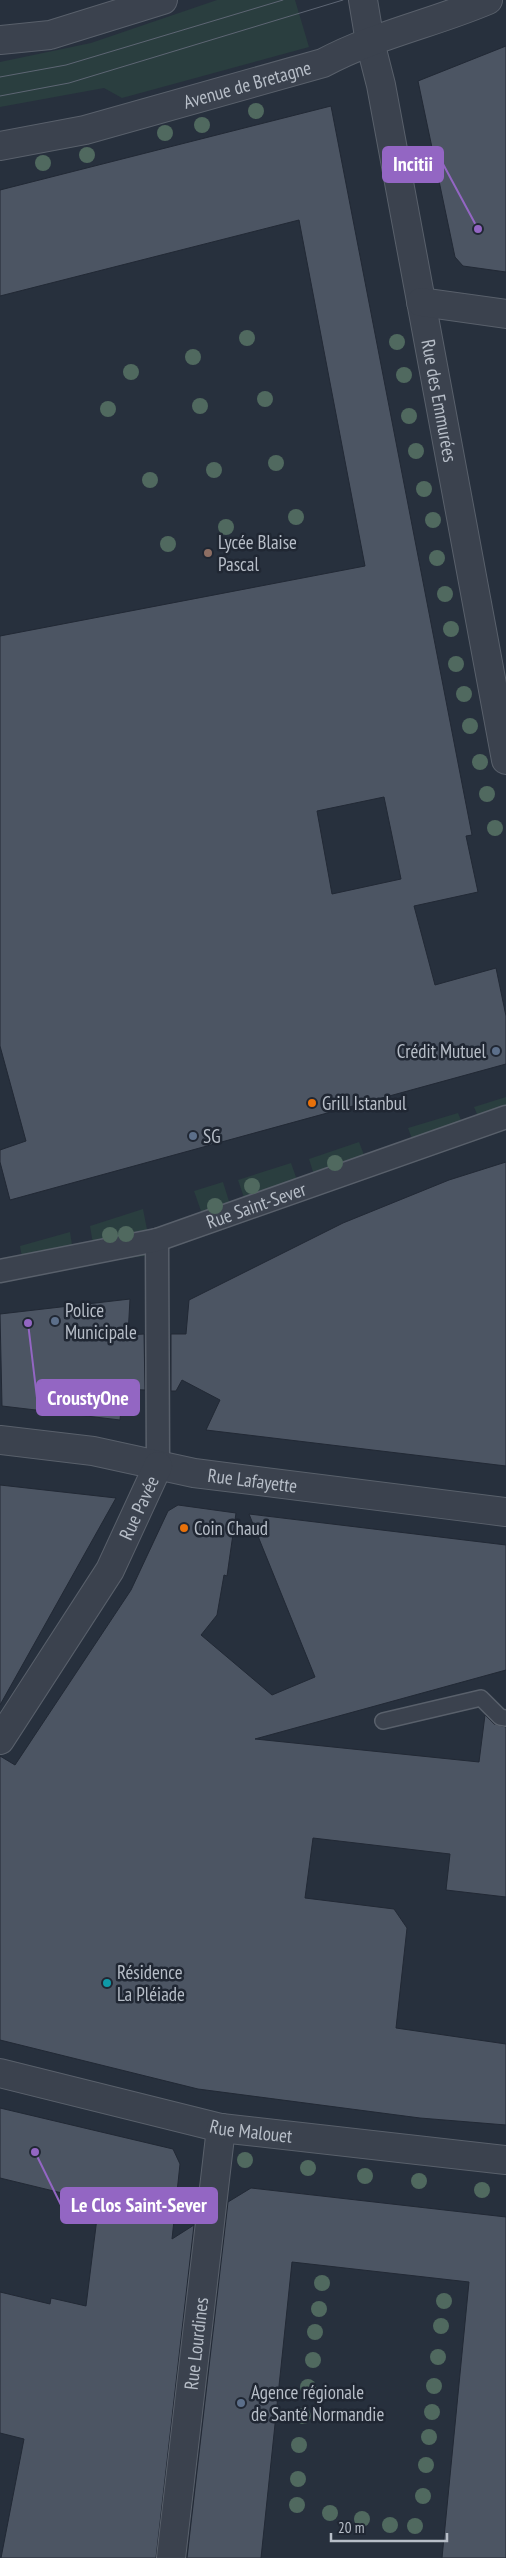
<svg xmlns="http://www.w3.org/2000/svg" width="506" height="2558" viewBox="0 0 506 2558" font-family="'PT Sans Narrow',sans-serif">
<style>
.green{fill:#2a3e3f}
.building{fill:#4c5563;stroke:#222935;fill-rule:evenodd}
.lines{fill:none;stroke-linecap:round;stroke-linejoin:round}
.service-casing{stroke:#59606b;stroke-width:18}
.pedestrian-casing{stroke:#59606b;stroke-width:25}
.minor-casing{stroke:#59606b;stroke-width:30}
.tertiary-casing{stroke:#59606b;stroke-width:30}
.service{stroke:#3b424e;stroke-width:15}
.pedestrian{stroke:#3b424e;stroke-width:22}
.minor{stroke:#3b424e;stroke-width:28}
.tertiary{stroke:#3b424e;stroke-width:28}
.tram{stroke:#5e6674;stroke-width:1}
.tree{fill:#50695f}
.education-dot{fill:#8d6e63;stroke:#202733;stroke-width:2}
.service-dot{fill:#5c6f8a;stroke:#202733;stroke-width:2}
.food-dot{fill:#e8710a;stroke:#202733;stroke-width:2}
.culture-dot{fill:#0f9aa8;stroke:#202733;stroke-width:2}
.labels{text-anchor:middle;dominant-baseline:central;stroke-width:5;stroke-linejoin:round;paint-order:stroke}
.street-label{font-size:19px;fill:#b7bec8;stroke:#202733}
.poi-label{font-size:19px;fill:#b7bec8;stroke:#202733;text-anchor:start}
.leader{fill:none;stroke:#9366c3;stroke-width:2}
.callout-dot{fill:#9366c3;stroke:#202733;stroke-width:2}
.callout{fill:#9366c3;stroke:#9366c3;stroke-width:2}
.callout-label{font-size:20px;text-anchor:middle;font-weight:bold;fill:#fff}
</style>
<rect width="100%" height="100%" fill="#27303d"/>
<path class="green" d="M217 0H295L309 47 122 98 104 88 0 107V62L91 43Z
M506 1097V1123L484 1131 474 1107Z
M458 1113 468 1137 418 1155 408 1128Z
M359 1142 371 1173 319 1191 309 1159Z
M291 1163 303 1197 251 1218 238 1180Z
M223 1182 236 1224 209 1234 194 1191Z
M143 1209 152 1255 96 1262 90 1226Z
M70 1232 75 1264 24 1269 20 1246Z"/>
<path class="building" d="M506 46V272L463 266 455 257 418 81Z
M331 106 465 799 472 835 466 836 478 892 414 906 435 985 496 968 506 1016V1064L10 1200 0 1162V1150L26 1141 0 1046V636L365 566 299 220 0 296V190ZM384 797 401 879 332 894 317 811Z
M506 1162V1466L206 1430 220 1400 182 1380 176 1391H171V1334H186L189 1300 343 1223 449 1180Z
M130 1299 128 1335 144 1334 145 1390 123 1389 120 1420 2 1406 0 1314Z
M0 1485 116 1498 0 1705Z
M178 1505 236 1513 227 1576 224 1575 217 1615 201 1635 272 1695 315 1677 249 1514 506 1545V1670L255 1739 479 1762 485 1715 494 1724 506 1727V1897L446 1890 450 1854 313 1838 305 1898 394 1909 407 1928 396 2028 506 2044V2125L420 2118 198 2089 0 2040V1756L15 1765 131 1590 168 1511Z
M0 2108 173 2149 180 2164 172 2239 194 2225 156 2558H1L24 2439 0 2433V2292L50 2304 51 2298 86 2306 99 2202 0 2178Z
M251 2188 506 2217V2558H442L469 2282 292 2262 261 2558H187L228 2202Z"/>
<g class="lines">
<defs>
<path id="service" d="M383 1721 481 1698 500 1717 506 1718"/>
<g id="pedestrian">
<path d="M157 1240 158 1466"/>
<path id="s1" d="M0 1271 157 1240 506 1117"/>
</g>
<g id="minor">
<path id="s2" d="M363 0 370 42 381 85 506 760"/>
<path d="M421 302 506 314"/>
<path id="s3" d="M0 2073 221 2128 506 2160"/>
<path id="s4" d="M171 2558 221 2128"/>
</g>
<g id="tertiary">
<path d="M0 40 50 35 163 0"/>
<path id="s5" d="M0 146 85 130 323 63C375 35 434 23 488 0"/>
<path id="s6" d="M0 1440 93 1451 194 1473 506 1512"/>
<path id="s7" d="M0 1740 110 1570 158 1466"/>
</g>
</defs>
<use href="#service" class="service-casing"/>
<use href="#pedestrian" class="pedestrian-casing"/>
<use href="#minor" class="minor-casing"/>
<use href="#tertiary" class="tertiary-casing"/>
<use href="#service" class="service"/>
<use href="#pedestrian" class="pedestrian"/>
<use href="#minor" class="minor"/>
<use href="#tertiary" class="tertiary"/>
<path class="tram" d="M0 77 66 65 283 0
M0 96 69 83 343 0"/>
</g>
<g class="tree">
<circle cx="256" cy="111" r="8"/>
<circle cx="202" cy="125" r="8"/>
<circle cx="165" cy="133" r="8"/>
<circle cx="87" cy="155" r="8"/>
<circle cx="43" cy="163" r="8"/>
<circle cx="247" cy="338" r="8"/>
<circle cx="397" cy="342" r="8"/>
<circle cx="193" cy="357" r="8"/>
<circle cx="131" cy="372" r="8"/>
<circle cx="404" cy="375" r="8"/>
<circle cx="265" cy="399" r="8"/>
<circle cx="200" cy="406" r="8"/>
<circle cx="108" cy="409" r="8"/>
<circle cx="409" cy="416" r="8"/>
<circle cx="416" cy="451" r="8"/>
<circle cx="276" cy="463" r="8"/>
<circle cx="214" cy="470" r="8"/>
<circle cx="150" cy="480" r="8"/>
<circle cx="424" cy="489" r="8"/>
<circle cx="296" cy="517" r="8"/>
<circle cx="433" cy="520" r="8"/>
<circle cx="226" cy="527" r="8"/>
<circle cx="168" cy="544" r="8"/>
<circle cx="437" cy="558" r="8"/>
<circle cx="445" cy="594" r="8"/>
<circle cx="451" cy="629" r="8"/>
<circle cx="456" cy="664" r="8"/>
<circle cx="464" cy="694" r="8"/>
<circle cx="470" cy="726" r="8"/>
<circle cx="480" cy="762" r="8"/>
<circle cx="487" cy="794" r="8"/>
<circle cx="495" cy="828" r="8"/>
<circle cx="335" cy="1163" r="8"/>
<circle cx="252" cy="1186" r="8"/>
<circle cx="215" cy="1206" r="8"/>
<circle cx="126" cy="1234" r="8"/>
<circle cx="110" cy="1235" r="8"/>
<circle cx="245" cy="2160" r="8"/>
<circle cx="308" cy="2168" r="8"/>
<circle cx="365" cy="2176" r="8"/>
<circle cx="419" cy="2181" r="8"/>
<circle cx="482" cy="2190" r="8"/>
<circle cx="322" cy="2283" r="8"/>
<circle cx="444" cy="2301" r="8"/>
<circle cx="319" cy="2309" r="8"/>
<circle cx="441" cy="2326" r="8"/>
<circle cx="315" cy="2332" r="8"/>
<circle cx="438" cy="2357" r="8"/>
<circle cx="313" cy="2360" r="8"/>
<circle cx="434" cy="2386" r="8"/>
<circle cx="308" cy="2387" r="8"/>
<circle cx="432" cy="2412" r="8"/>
<circle cx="303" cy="2416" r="8"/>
<circle cx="429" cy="2437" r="8"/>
<circle cx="299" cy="2445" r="8"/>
<circle cx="426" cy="2465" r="8"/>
<circle cx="298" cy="2479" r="8"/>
<circle cx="423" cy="2496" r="8"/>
<circle cx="297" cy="2505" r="8"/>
<circle cx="330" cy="2513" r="8"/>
<circle cx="362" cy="2519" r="8"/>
<circle cx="390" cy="2525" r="8"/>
<circle cx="415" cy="2526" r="8"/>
</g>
<circle class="education-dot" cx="208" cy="553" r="5"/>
<g class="service-dot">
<circle cx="496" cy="1051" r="5"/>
<circle cx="193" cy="1136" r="5"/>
<circle cx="55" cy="1321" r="5"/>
<circle cx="241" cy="2403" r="5"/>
</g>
<g class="food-dot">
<circle cx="312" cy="1103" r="5"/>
<circle cx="184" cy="1528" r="5"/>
</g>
<circle class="culture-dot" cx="107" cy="1983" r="5"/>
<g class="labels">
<g class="street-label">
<text stroke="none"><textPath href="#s5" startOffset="255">Avenue de Bretagne</textPath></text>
<text stroke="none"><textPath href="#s2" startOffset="408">Rue des Emmurées</textPath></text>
<text stroke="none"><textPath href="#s1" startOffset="265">Rue Saint-Sever</textPath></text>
<text stroke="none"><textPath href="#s6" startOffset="256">Rue Lafayette</textPath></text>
<text stroke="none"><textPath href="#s7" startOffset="271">Rue Pavée</textPath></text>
<text stroke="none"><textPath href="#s3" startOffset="258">Rue Malouet</textPath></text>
<text stroke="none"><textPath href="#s4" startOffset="216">Rue Lourdines</textPath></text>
</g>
<g class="poi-label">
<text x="218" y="542">Lycée Blaise<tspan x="218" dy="22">Pascal</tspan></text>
<text x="486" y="1051" text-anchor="end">Crédit Mutuel</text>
<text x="322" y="1103">Grill Istanbul</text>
<text x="203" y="1136">SG</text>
<text x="65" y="1310">Police<tspan x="65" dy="22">Municipale</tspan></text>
<text x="194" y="1528">Coin Chaud</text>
<text x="117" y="1972">Résidence<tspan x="117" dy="22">La Pléiade</tspan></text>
<text x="251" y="2392">Agence régionale<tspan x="251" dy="22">de Santé Normandie</tspan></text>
</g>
</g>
<path class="leader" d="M478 229L443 164M28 1323L37 1398M35 2152L61 2205"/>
<g class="callout-dot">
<circle cx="478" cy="229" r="5"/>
<circle cx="28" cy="1323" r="5"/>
<circle cx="35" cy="2152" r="5"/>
</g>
<g class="callout">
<rect x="383" y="147" width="60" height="35" rx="5"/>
<rect x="37" y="1380" width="102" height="35" rx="5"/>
<rect x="61" y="2188" width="156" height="35" rx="5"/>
</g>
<g class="callout-label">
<text x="413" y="171">Incitii</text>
<text x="88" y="1405">CroustyOne</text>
<text x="139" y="2212">Le Clos Saint-Sever</text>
</g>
<path d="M331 2533v8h116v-8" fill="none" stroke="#b7bec8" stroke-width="2.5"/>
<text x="338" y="2533" font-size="15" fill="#b7bec8" stroke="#202733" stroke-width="4" paint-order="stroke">20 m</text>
</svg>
